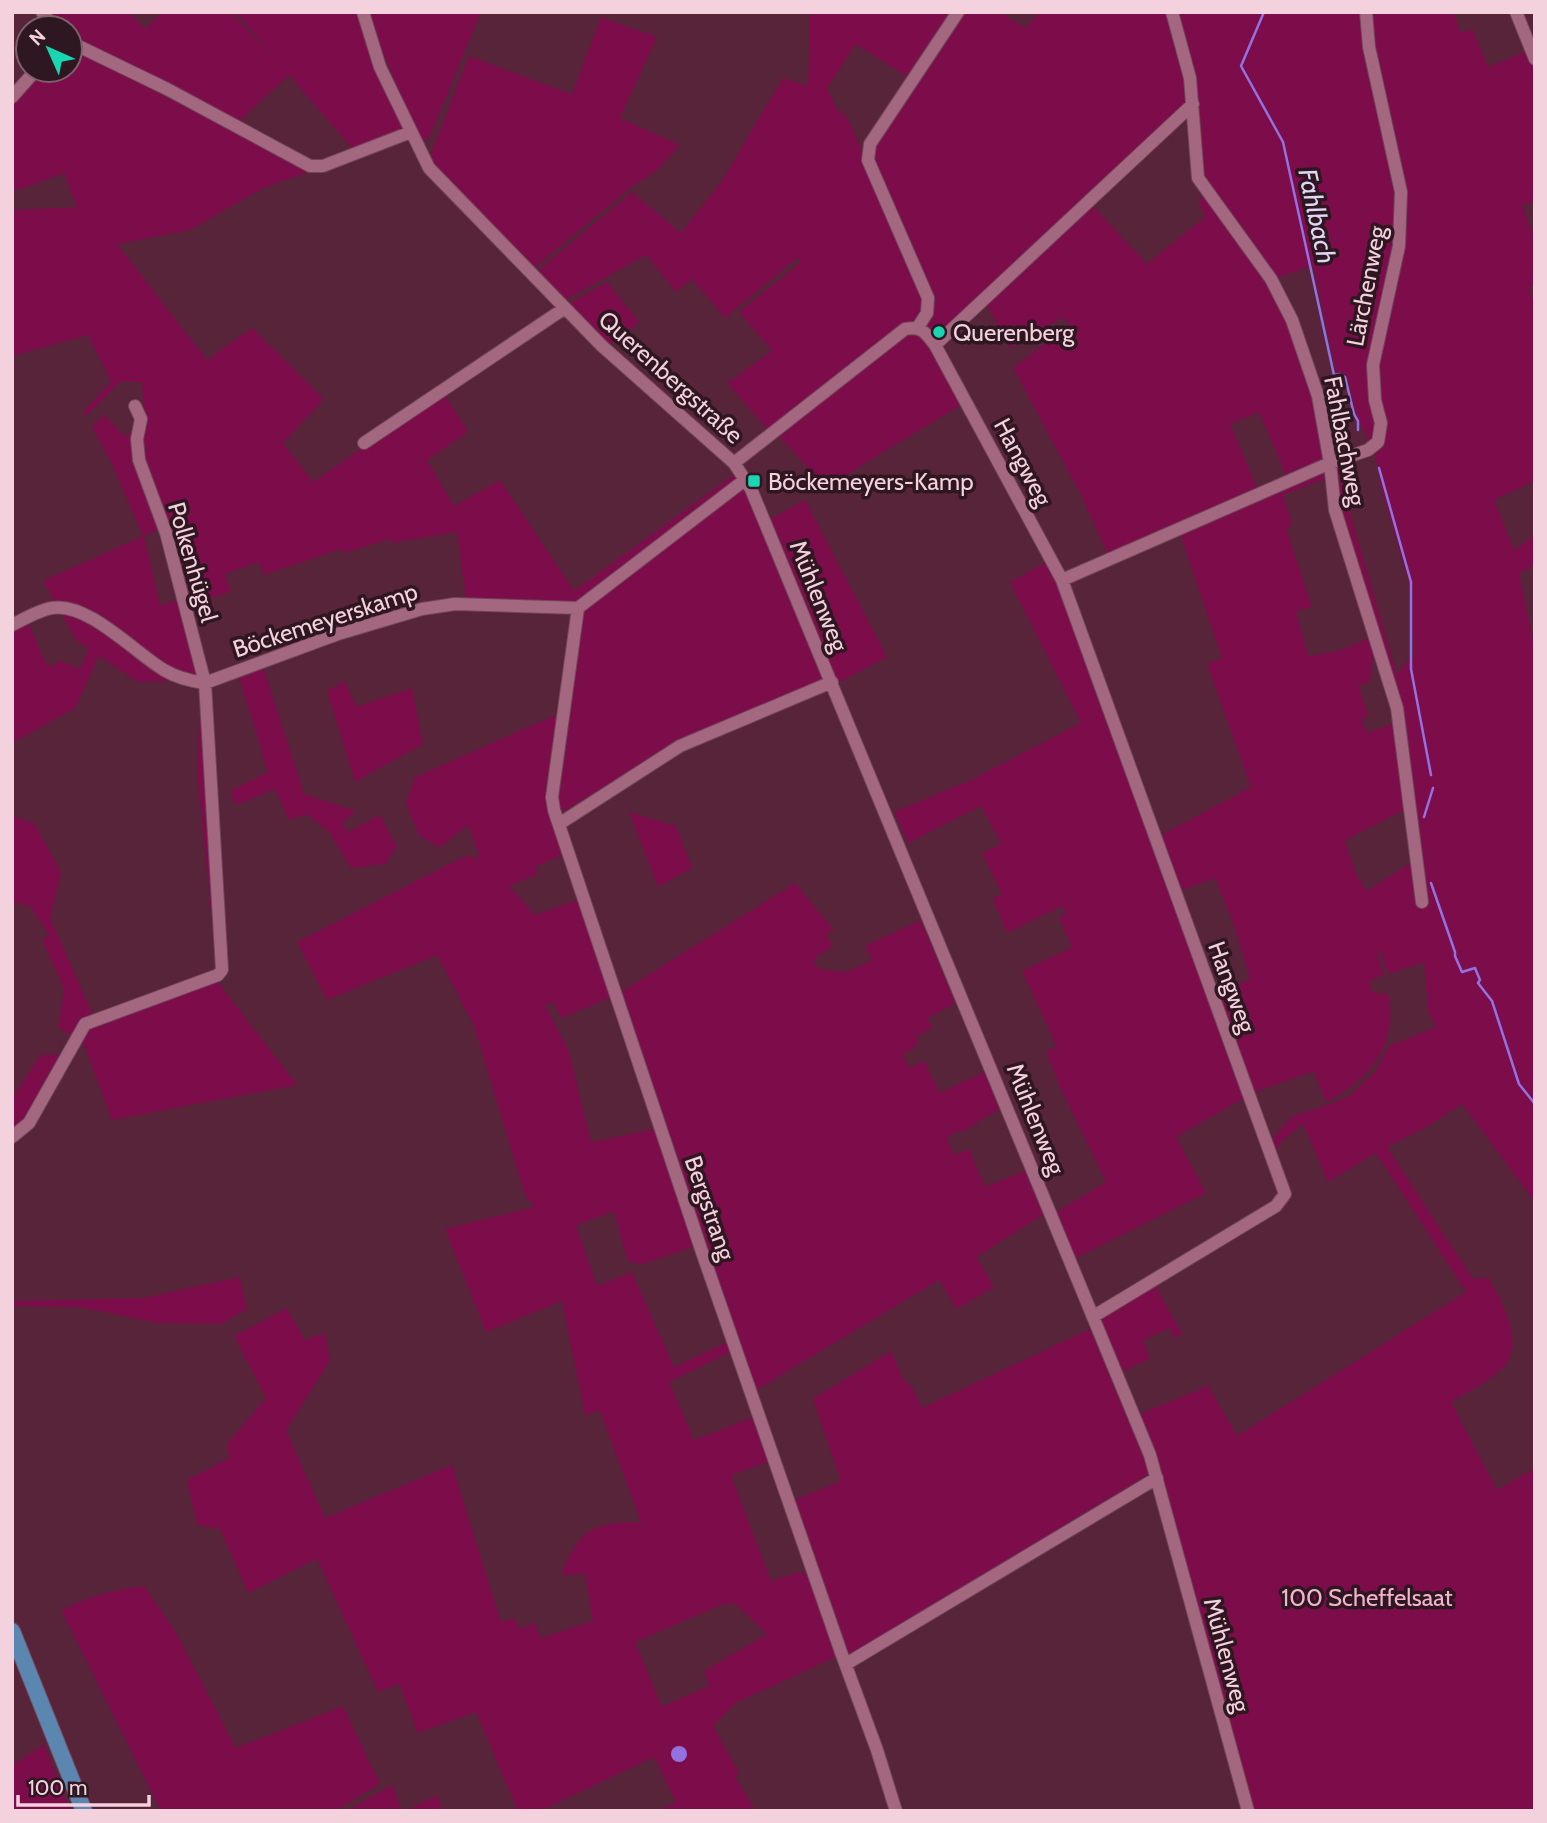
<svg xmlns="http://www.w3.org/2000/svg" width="1547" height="1823" viewBox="0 0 1547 1823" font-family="Cabin,sans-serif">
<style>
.green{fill:#7d0d4a;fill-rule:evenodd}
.water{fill:#9272e1}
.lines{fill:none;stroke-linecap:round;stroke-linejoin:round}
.stream{stroke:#9272e1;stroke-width:2.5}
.minor-casing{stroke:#72455a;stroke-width:14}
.major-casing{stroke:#72455a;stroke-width:18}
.minor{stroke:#a3687f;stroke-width:12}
.major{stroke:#5a86b0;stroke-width:16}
.poi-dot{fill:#1ad5b2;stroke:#2e1720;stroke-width:2.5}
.labels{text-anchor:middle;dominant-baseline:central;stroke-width:7;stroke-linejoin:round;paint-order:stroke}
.street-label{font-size:24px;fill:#f3d1dd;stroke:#2e1720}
.poi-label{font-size:24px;fill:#f3d1dd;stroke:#2e1720;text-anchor:start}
.park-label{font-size:24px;fill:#f2b4cb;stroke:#2e1720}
.water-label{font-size:26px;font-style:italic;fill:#ded8f4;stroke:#2e1720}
</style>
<rect width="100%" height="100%" fill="#57243a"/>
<path class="green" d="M49 12H129L145 29 163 12H231L274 57 236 12H356L405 131 352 148 289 75 237 123 70 37V28H61Z
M370 12H481L430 136 423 141 405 118 403 100 375 34Z
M814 12H955L912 80 856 44 827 88 836 108 847 117 926 298 918 326 769 431 727 383 772 351 739 312 801 262 797 258 725 318 692 279 676 292 646 255 563 301 535 273 632 192 681 233 721 182 783 78 808 86 810 17Z
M960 12H999L1026 28 1039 12H1168L1191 103 938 341 923 325 929 314 870 158 872 145Z
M1173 12H1453L1461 33 1472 29 1488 67 1527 51 1535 72V201L1522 206 1535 239V278L1534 285 1528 287 1535 304V481L1494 500 1514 550 1533 537 1535 542V564L1519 574 1535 651V1202L1462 1104 1428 1126 1387 1147 1473 1279 1489 1278C1501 1301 1525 1341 1505 1365 1492 1381 1467 1392 1451 1402L1497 1490 1535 1468V1811H1252L1139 1415C1162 1403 1186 1397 1208 1385L1237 1436 1466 1292 1376 1153 1328 1182 1303 1124 1283 1140 1273 1153 1269 1143 1287 1122 1295 1115 1331 1104 1349 1096 1375 1072 1389 1046 1436 1027 1428 1010 1424 962 1388 974 1381 952 1377 953 1384 975 1369 981 1373 993 1388 994C1400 1043 1368 1082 1326 1102L1314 1071 1250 1094 1216 996 1250 979 1234 925 1215 878 1174 893 1246 1097 1176 1137 1206 1193 1074 1259 1055 1213 1106 1182 1060 1087 1046 1052 1057 1047 1022 971 1072 947 1059 918 1067 913 1062 906 1007 933 993 899 1002 894 982 853 1001 844 981 806 908 843 894 812 971 780 1081 723 1010 582 1050 560 1158 837 1251 787 1207 664 1222 658 1179 531 1109 557 1081 495 1013 368 1069 325 1063 317 1010 348 988 307 989 301 1092 205 1147 264 1205 217 1198 201 1206 195C1235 234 1271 275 1291 320 1310 365 1319 414 1329 462L1288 480 1259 412 1230 424 1259 492 1329 465V477L1283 495 1292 525 1286 528 1312 607 1296 611 1308 656 1338 651 1373 636 1374 642 1370 682 1358 686 1369 716 1362 719 1367 733 1397 722 1408 808 1345 840 1356 874 1367 891 1415 860 1398 707 1333 494 1332 464 1351 458 1352 465 1343 469 1344 492 1397 675 1414 652 1408 580 1381 487 1375 455 1356 414 1347 376 1336 372 1313 265 1275 279 1201 178Z
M601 17 657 37 620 118 680 145C667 160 654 176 635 184L534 268 429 160 430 156 469 56 572 94Z
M70 48 311 171 263 188 190 230 117 244 207 360 252 328 324 399 283 443 313 482 443 392 468 432 427 460 454 506 500 480 574 591 735 474 746 490 828 681 682 740 552 818 564 854 535 867 538 874 509 886 535 915 581 899 613 997 561 1018 553 1002 545 1005 568 1049 591 1142 655 1129 696 1246 643 1264 630 1262 626 1256 614 1211 576 1225 597 1286 632 1272 674 1367 727 1342 731 1352 669 1382 694 1440 754 1417 768 1462 731 1475 771 1581 798 1572 811 1576 840 1655 736 1703 713 1725 739 1774 735 1777 756 1811H658L676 1802 654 1757 540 1811H518L476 1712 418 1733 399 1684 378 1692 317 1559 248 1593 220 1529 197 1525 187 1480 229 1458 227 1444 266 1398 234 1336 287 1308 305 1340 325 1333 330 1361 286 1430 325 1518 452 1465 501 1622 515 1618 519 1629 535 1623 541 1638 593 1621 585 1574 561 1575C579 1530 592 1522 641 1522L600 1411 585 1415 562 1301 486 1332 445 1229 535 1207 525 1195 474 1026 437 955 327 1000 297 942 465 856 480 858 468 825 439 848 419 835 406 803 415 777 565 711 574 606 466 600 457 532 392 543 390 539 344 553 341 549 264 575 259 562 225 574 231 592 188 604 165 526 144 536 160 605 182 600 202 680 138 682 99 656 75 708 12 743V628L27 620 46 664 55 666 58 660 80 669 89 649 76 640 43 581 143 536 113 466 92 427 104 415 126 437 137 426 141 460 144 419 142 382H120L86 416 83 412 111 382 88 335 12 356V210L77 207 64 173 22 189H12V105L43 70H70ZM734 1603 767 1634 704 1671 709 1686 662 1707 635 1642 719 1606Z
M607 282 639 322 609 346 567 305Z
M918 329 964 403 826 487 776 433 907 330Z
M805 500 887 657 838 683 769 520Z
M263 667 304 794 356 811 342 823 348 832 380 815 397 847 385 864 351 868 329 832 307 814 289 820 275 789 236 805 230 791 268 772 239 677Z
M345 681 356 707 412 688 423 744 355 782 327 691Z
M204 707 215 904 220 960 217 981 297 1085 112 1120 80 1035 37 1118 28 1130 12 1141V1099L40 1055 63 1054 74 1037 58 1027 64 989 42 939 50 936 30 906 12 902V816L35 824 61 873 50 918 93 1015 203 973 210 976 217 972 197 772 200 709Z
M629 812 676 826 692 868 658 887Z
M795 883 834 930 826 934 833 946 813 960 818 969 848 972 872 960 865 946 921 920 955 1003 927 1019 933 1027 916 1037 919 1044 902 1055 910 1068 924 1061 940 1093 984 1072 999 1109 962 1132 960 1130 947 1138 954 1155 969 1149 985 1187 1025 1171 1043 1215 976 1257 994 1287 957 1309 939 1280 755 1391 621 992Z
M240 1277 247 1309 222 1324 158 1323 79 1307 12 1306V1301L144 1298Z
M1155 1285 1182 1334 1175 1338 1169 1328 1143 1340 1150 1359 1121 1372 1100 1318Z
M1090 1329 1150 1473 849 1656 794 1500 841 1481 813 1399 891 1351 904 1381 911 1385 922 1408Z
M144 1586 175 1631 236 1748 343 1706 380 1784 335 1811H161L61 1610C88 1597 115 1589 144 1586Z
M44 1744 70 1811H12V1766Z
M392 1785 402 1811H346Z
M437 1795 443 1811H405Z"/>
<path class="water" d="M671 1754a8 8 0 1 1 16 0a8 8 0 1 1-16 0Z"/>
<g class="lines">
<path class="stream" d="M1264 12 1241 66 1283 142 1334 375 1340 374 1345 377 1354 414 1358 421V430
M1379 468 1411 582V669L1431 775
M1424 817 1433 788
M1431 883 1455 952V956L1462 972 1475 968 1480 980 1478 983 1492 1001 1519 1084 1535 1104"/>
<defs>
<path id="minor" d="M42 12 55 28
M363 12 380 67 429 168 602 346 734 463 751 489 1150 1455 1248 1811
M1172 12 1190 78 1198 178 1271 279 1292 320 1318 396 1330 463 1335 510 1397 708 1422 902
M1516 12 1535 59
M70 42 167 89 310 166H323L411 132
M12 97 36 70
M918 327 927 313 928 298 868 160 870 144 958 12
M935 345 1193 104
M364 443 565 308
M734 463 905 329C922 326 925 332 935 345L1062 580 1285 1194 1276 1206 1094 1316
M1062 580 1330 463 1368 450 1378 442 1381 423 1375 400 1373 365 1399 246 1401 192 1369 47 1366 12
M578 608 552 797 554 810 703 1255 842 1655 877 1750 896 1811
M12 625C24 619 39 610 52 608 88 602 134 652 164 670 177 678 190 681 205 683L338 634 422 609 455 604 578 608 746 479
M559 824 680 746 832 682
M12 1137 29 1123 85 1024 218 975 222 970 205 683 166 533 139 460 137 439 141 419 135 406
M846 1664 1157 1478"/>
<path id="major" d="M12 1631 84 1811"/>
</defs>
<use href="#minor" class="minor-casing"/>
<use href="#major" class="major-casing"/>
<use href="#minor" class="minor"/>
<use href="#major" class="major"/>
</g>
<g class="poi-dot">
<circle cx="939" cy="332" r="7"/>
<rect x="747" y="474" width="14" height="14" rx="3.5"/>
</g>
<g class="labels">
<g class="street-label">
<text transform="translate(1366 286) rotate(-79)">Lärchenweg</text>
<text transform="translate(671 377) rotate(42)">Querenbergstraße</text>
<text transform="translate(1345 441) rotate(79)">Fahlbachweg</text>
<text transform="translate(1023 462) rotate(62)">Hangweg</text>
<text transform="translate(193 562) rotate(74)">Polkenhügel</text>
<text transform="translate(819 596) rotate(68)">Mühlenweg</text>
<text transform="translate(325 620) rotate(-18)">Böckemeyerskamp</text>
<text transform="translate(1232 987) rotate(70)">Hangweg</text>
<text transform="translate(1036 1119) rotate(68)">Mühlenweg</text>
<text transform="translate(710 1208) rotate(71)">Bergstrang</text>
<text transform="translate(1227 1655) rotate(75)">Mühlenweg</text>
</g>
<g class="poi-label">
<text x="953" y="332">Querenberg</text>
<text x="768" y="481">Böckemeyers-Kamp</text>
</g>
<g class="park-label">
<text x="1367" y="1597">100 Scheffelsaat</text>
</g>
<g class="water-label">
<text transform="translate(1317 216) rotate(78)">Fahlbach</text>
</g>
</g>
<rect width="1547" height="1823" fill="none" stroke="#f3d1dd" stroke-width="28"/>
<g transform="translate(49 49) rotate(315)"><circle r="33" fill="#2e1720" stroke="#7d616c" stroke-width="2"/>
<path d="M0-5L12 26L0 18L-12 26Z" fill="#1ad5b2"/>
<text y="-10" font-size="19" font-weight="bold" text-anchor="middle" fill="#f3d1dd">N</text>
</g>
<path d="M18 1795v10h131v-10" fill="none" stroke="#f3d1dd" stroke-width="3.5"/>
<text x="28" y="1795" font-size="21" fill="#f3d1dd" stroke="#2e1720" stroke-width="5" paint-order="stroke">100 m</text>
</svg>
